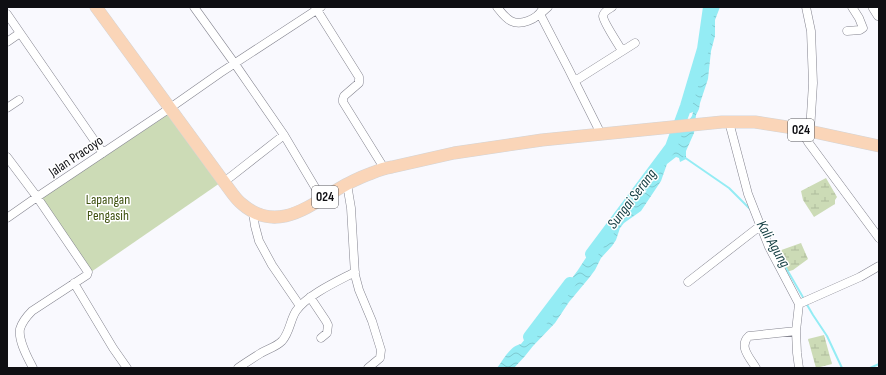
<svg xmlns="http://www.w3.org/2000/svg" width="886" height="375" viewBox="0 0 886 375" font-family="'Sofia Sans Condensed',sans-serif">
<style>
.green{fill:#ccdbb6}
.wetland{fill:url(#wetland-marsh)}
.water{fill:url(#water-waves)}
.lines{fill:none;stroke-linecap:round;stroke-linejoin:round}
.stream{stroke:#94ecf4;stroke-width:2}
.river{stroke:#94ecf4;stroke-width:12}
.street-casing{stroke:#84848f;stroke-width:9}
.secondary-casing{stroke:#84848f;stroke-width:12}
.primary-casing{stroke:#d4d4d5;stroke-width:13}
.street{stroke:#fff;stroke-width:8}
.secondary{stroke:#fff;stroke-width:11}
.primary{stroke:#fad5b8;stroke-width:12}
.labels{text-anchor:middle;dominant-baseline:central;stroke-width:3;stroke-linejoin:round;paint-order:stroke}
.shield{fill:#fff;stroke:#57575a;stroke-width:1}
.shield-label{font-size:13px;font-weight:bold;fill:#0f0f13}
.street-label{font-size:14px;fill:#0f0f13;stroke:#fff}
.park-label{font-size:14px;fill:#3d500e;stroke:#fff}
.water-label{font-size:15px;font-style:italic;fill:#164044;stroke:#fff}
</style>
<defs>
<pattern id="wetland-marsh" width="20" height="14" patternUnits="userSpaceOnUse"><rect width="20" height="14" fill="#ccdbb6"/><path d="M1 5h8M5 5V1M11 12h8M15 12V8" fill="none" stroke="#aebb9c"/></pattern>
<pattern id="water-waves" width="16" height="10" patternUnits="userSpaceOnUse"><rect width="16" height="10" fill="#94ecf4"/><path d="M0 5q4-4 8 0t8 0" fill="none" stroke="#7ec9d0"/></pattern>
</defs>
<rect width="100%" height="100%" fill="#f9f9fe"/>
<path class="green" d="M172 112 220 183 91 272 42 198Z"/>
<path class="wetland" d="M826 178 837 197 835 200V204L814 217 803 200 801 191Z
M801 243 808 259 793 270 783 273 773 253Z
M824 335 832 364 816 368 808 339Z"/>
<path class="water" d="M711 7H720L715 20V36L711 51 708 79 700 103 699 109 696 115 694 133 686 151V159L680 162 679 158 676 157 667 164 661 181 641 211 624 223 620 228 616 240 612 246 601 258 595 270 589 278 569 302 555 323 533 346 525 356 514 368H497C504 359 510 346 521 344L525 339V335L542 322 558 303 561 293 578 270 591 250 604 239 609 233 617 227 631 206 646 192 650 178 663 164 668 155 669 145 676 138 692 116 693 112 690 113V97L695 86 703 58 702 48 707 33Z"/>
<g class="lines">
<path class="stream" d="M684 157 729 188 751 210
M771 242 804 299
M806 303 813 315 827 336 842 368
M870 368 879 364"/>
<path class="river" d="M591 254 671 147 686 106 703 49 709 7
M529 337 570 283"/>
<defs>
<path id="street" d="M194 7 235 64 284 135 322 199
M315 7 359 77V83L344 96 343 99V102L384 168
M497 7C501 12 505 18 511 21 521 26 537 19 542 10
M548 7 540 14 568 68 601 134
M612 7C609 9 603 12 603 16 603 22 619 45 622 51
M806 7 811 31 813 83 810 131
M7 14 103 153
M847 31 860 30 863 28 859 18 852 7
M7 42 20 33
M575 81 635 43
M7 108 19 100
M729 122 748 194 759 222 769 247 799 304 796 331 797 353 799 368
M800 129 808 142 879 238
M7 157 37 197 170 108 220 73 321 7
M224 182 284 135
M347 184 351 208 355 275 359 290 372 321 381 350 380 358 368 368
M253 213 255 226 259 241 272 265 300 306
M7 218 37 197 88 272 87 275 32 311C27 316 22 322 20 329 18 341 28 358 33 368
M688 282 760 226
M74 283 113 348 127 368
M310 297 326 321 328 325 327 333 321 338
M799 304 860 277 879 266
M238 368C245 363 253 358 261 353 268 349 276 347 282 341 290 332 290 320 296 311 307 295 338 281 355 272
M756 368C750 358 738 346 749 336L796 331"/>
<path id="secondary" d="M874 7 879 15"/>
<path id="primary" d="M96 7 232 193C235 197 238 201 242 204 279 236 313 202 347 184 355 180 363 176 372 173 379 170 385 168 392 167L454 153 542 140 722 122H755L800 129 879 146"/>
</defs>
<use href="#street" class="street-casing"/>
<use href="#secondary" class="secondary-casing"/>
<use href="#primary" class="primary-casing"/>
<use href="#street" class="street"/>
<use href="#secondary" class="secondary"/>
<use href="#primary" class="primary"/>
</g>
<g class="labels">
<g class="shield">
<rect x="788" y="119" width="26" height="22" rx="3"/>
<rect x="312" y="186" width="26" height="22" rx="3"/>
</g>
<g class="shield-label">
<text x="801" y="130">024</text>
<text x="325" y="197">024</text>
</g>
<g class="street-label">
<text transform="translate(76 156) rotate(-34)">Jalan Pracoyo</text>
</g>
<g class="park-label">
<text x="108" y="199">Lapangan<tspan x="108" dy="16">Pengasih</tspan></text>
</g>
<g class="water-label">
<text transform="translate(632 199) rotate(-53)">Sungai Serang</text>
<text transform="translate(773 244) rotate(60)">Kali Agung</text>
</g>
</g>
<rect width="886" height="375" fill="none" stroke="#0f0f13" stroke-width="16"/>
</svg>
